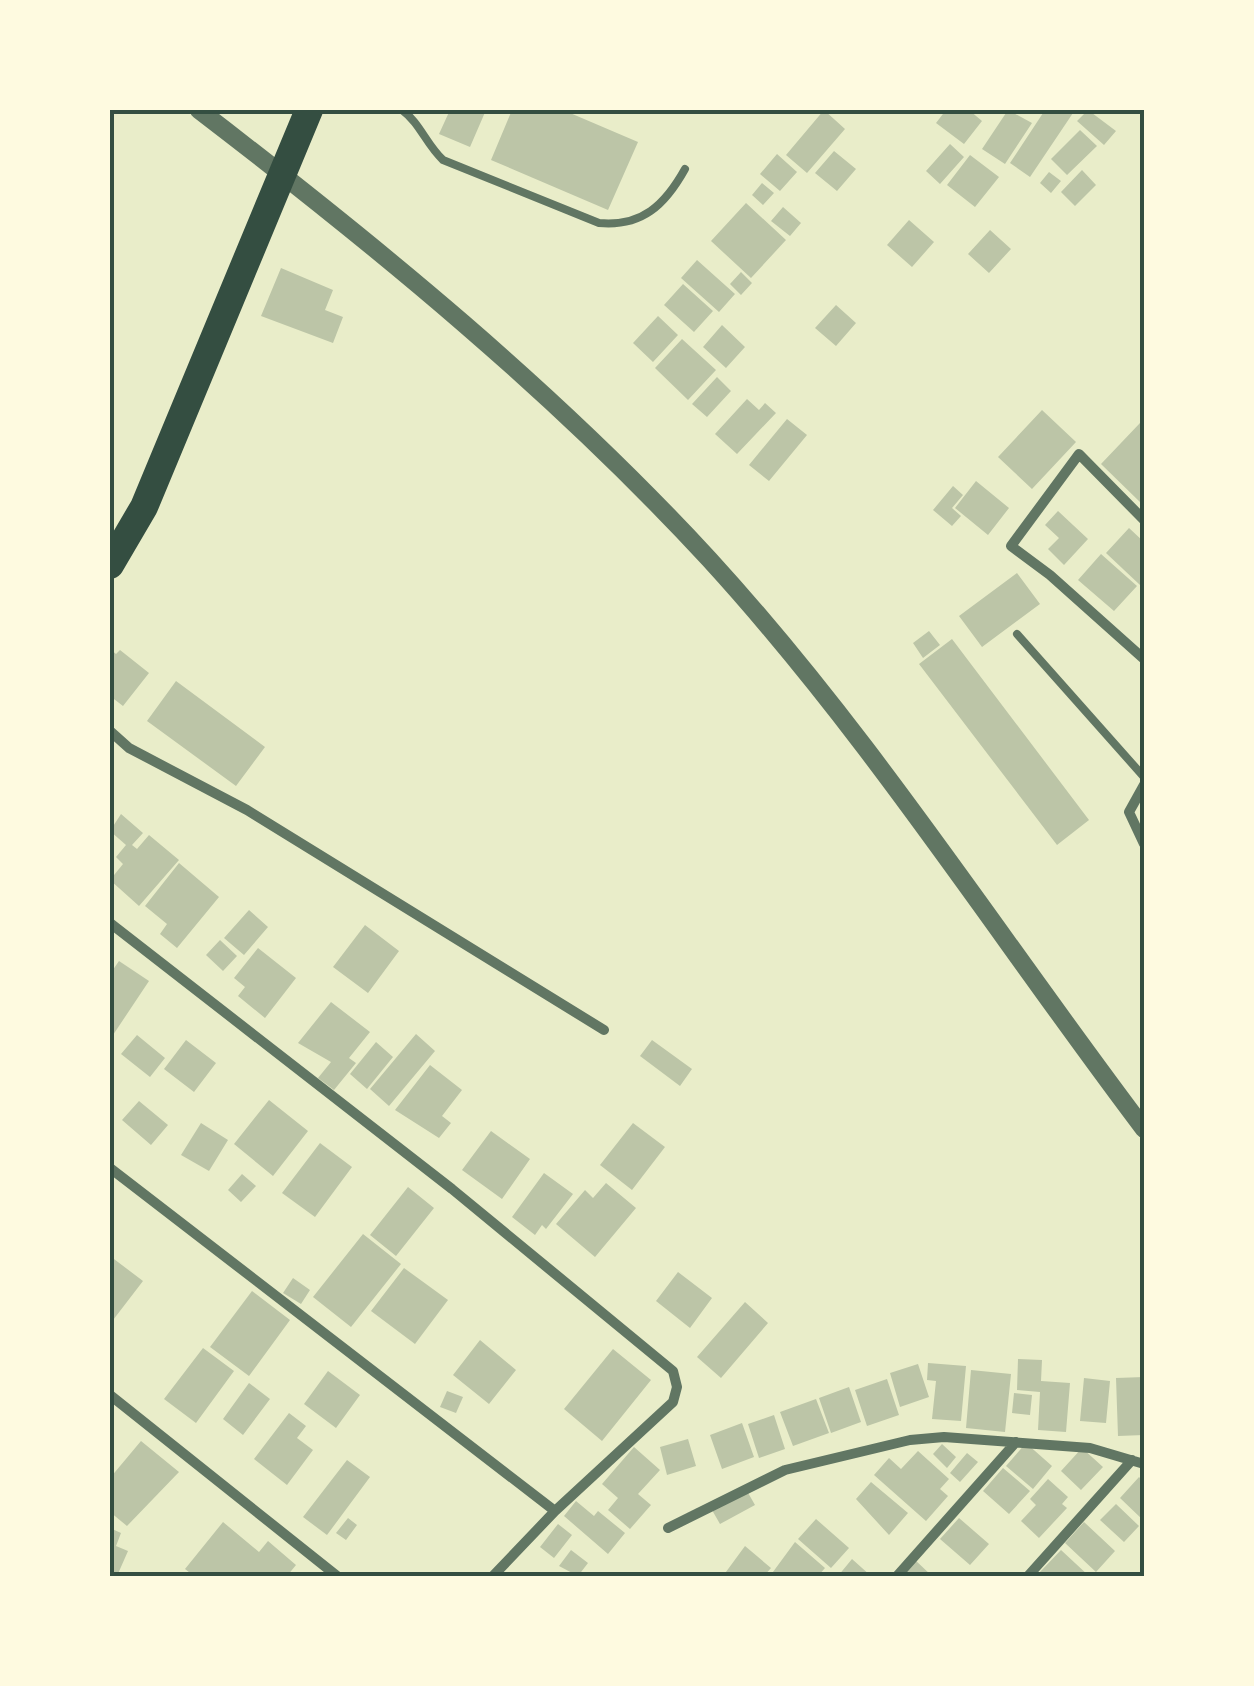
<svg xmlns="http://www.w3.org/2000/svg" width="1254" height="1686" viewBox="0 0 1254 1686" font-family="Manrope,sans-serif">
<style>
.building{fill:#bcc5a7}
.lines{fill:none;stroke-linecap:round;stroke-linejoin:round}
.service{stroke:#617663;stroke-width:8}
.minor{stroke:#617663;stroke-width:10}
.tertiary{stroke:#617663;stroke-width:18}
.trunk{stroke:#344e41;stroke-width:28}
.neatline{fill:none;stroke:#344e41;stroke-width:4}
</style>
<rect width="100%" height="100%" fill="#e9edc9"/>
<path class="building" d="M450 110H486L470 147 439 134Z
M512 110H563L638 142 608 210 491 160Z
M824 110 845 129 807 173 786 155Z
M946 110H969L982 121 964 144 936 123Z
M1008 110 1032 123 1005 164 982 149Z
M1045 110H1075L1030 177 1010 163Z
M1088 110 1116 131 1104 145 1077 121Z
M1080 130 1097 146 1067 175 1051 159Z
M950 144 964 157 940 184 926 171Z
M834 151 856 169 837 191 815 173Z
M777 154 797 172 780 191 760 174Z
M970 155 999 177 975 207 947 185Z
M1082 170 1096 185 1075 206 1061 192Z
M1049 172 1061 181 1051 193 1040 183Z
M762 183 774 193 763 205 752 195Z
M746 203 786 240 751 278 711 241Z
M783 207 801 223 790 236 771 221Z
M909 220 934 242 912 267 887 245Z
M990 230 1011 249 989 273 968 254Z
M697 260 735 294 719 312 681 278Z
M281 268 333 290 325 310 343 317 333 343 261 316Z
M741 272 752 283 741 295 730 284Z
M683 284 713 311 694 332 664 305Z
M836 305 856 323 836 346 815 328Z
M658 316 678 335 653 362 633 343Z
M722 325 745 347 726 368 703 347Z
M682 339 716 370 688 400 655 368Z
M717 377 731 391 707 417 692 404Z
M747 399 759 410 765 403 776 413 737 454 715 434Z
M1042 410 1076 442 1032 489 998 457Z
M787 419 807 435 769 481 749 465Z
M1140 423 1144 427 1141 503 1101 464Z
M976 481 1009 508 988 535 955 508Z
M953 486 963 495 952 508 961 516 952 526 933 510Z
M1058 511 1088 539 1064 565 1048 549 1059 538 1045 525Z
M1129 528 1144 542 1140 585 1106 553Z
M1101 554 1137 586 1114 611 1078 580Z
M1017 573 1040 604 982 647 959 616Z
M929 631 940 645 923 658 913 643Z
M952 639 1089 820 1057 845 919 664Z
M110 649 116 654 120 650 149 673 123 706 110 696Z
M176 681 265 747 236 786 147 721Z
M121 814 143 833 132 845 137 849 149 835 179 860 139 906 110 880 123 864 116 857 126 845 110 831Z
M179 863 219 897 177 948 160 934 167 924 145 906Z
M249 910 268 927 244 955 224 938Z
M365 925 399 951 368 993 333 967Z
M220 940 237 956 223 971 206 955Z
M258 948 296 978 265 1018 238 996 245 987 234 978Z
M119 961 149 981 113 1035 110 974Z
M331 1002 370 1032 349 1058 356 1063 334 1090 318 1078 331 1062 298 1043Z
M416 1034 435 1051 389 1106 370 1089Z
M137 1035 165 1058 150 1077 121 1054Z
M186 1040 216 1063 194 1092 164 1069Z
M652 1040 692 1069 680 1086 640 1056Z
M376 1042 393 1057 367 1089 350 1074Z
M430 1065 462 1090 442 1116 451 1123 439 1138 395 1110Z
M269 1100 308 1131 273 1176 234 1144Z
M139 1101 168 1125 151 1145 122 1120Z
M201 1123 228 1140 209 1171 181 1155Z
M633 1123 665 1147 632 1190 600 1165Z
M491 1131 530 1159 502 1199 462 1170Z
M320 1143 352 1167 315 1217 282 1193Z
M544 1173 573 1194 546 1229 542 1225 535 1235 512 1217Z
M242 1174 256 1186 241 1202 228 1190Z
M606 1183 636 1208 595 1257 556 1224 585 1190 593 1198Z
M408 1187 434 1208 396 1256 370 1235Z
M363 1234 401 1264 351 1327 313 1297Z
M110 1256 143 1281 110 1324Z
M404 1268 448 1300 415 1344 371 1311Z
M678 1272 712 1298 690 1328 656 1301Z
M293 1278 310 1290 301 1304 283 1293Z
M252 1291 290 1320 249 1376 210 1347Z
M745 1302 768 1323 721 1378 697 1357Z
M480 1340 516 1370 489 1404 453 1375Z
M203 1348 234 1371 196 1423 164 1399Z
M613 1349 651 1380 602 1441 564 1409Z
M1018 1359 1042 1360 1041 1381 1070 1383 1066 1432 1038 1430 1040 1392 1017 1390Z
M928 1363 966 1366 961 1421 932 1419 936 1381 927 1380Z
M918 1364 929 1397 900 1407 890 1373Z
M971 1370 1011 1374 1005 1432 966 1428Z
M328 1371 360 1395 336 1428 304 1404Z
M1144 1377V1435L1118 1436 1116 1378Z
M1084 1378 1110 1381 1106 1423 1080 1421Z
M887 1379 899 1415 867 1426 855 1390Z
M249 1383 270 1399 243 1435 223 1419Z
M849 1387 861 1422 831 1433 819 1398Z
M447 1391 463 1397 456 1413 440 1407Z
M1014 1393 1032 1395 1030 1415 1012 1413Z
M816 1399 829 1433 793 1446 780 1412Z
M289 1413 306 1426 297 1438 313 1450 287 1485 254 1459Z
M774 1415 785 1449 759 1458 748 1424Z
M742 1423 754 1457 722 1469 710 1435Z
M688 1439 696 1466 667 1475 660 1447Z
M141 1441 179 1472 127 1526 110 1512V1478Z
M1026 1443 1052 1466 1033 1489 1006 1466Z
M942 1444 956 1457 947 1468 933 1454Z
M634 1447 660 1470 638 1494 651 1505 630 1529 608 1510 618 1498 602 1484Z
M1082 1448 1103 1467 1081 1490 1061 1471Z
M918 1451 949 1479 940 1489 948 1496 926 1521 874 1475 889 1458 901 1469Z
M967 1453 978 1462 960 1482 950 1473Z
M347 1460 370 1477 327 1535 303 1517Z
M1003 1468 1030 1491 1009 1514 983 1491Z
M1139 1477 1144 1482V1521L1120 1498Z
M1048 1479 1068 1497 1062 1504 1067 1508 1039 1538 1021 1521 1036 1505 1030 1499Z
M871 1482 908 1513 889 1535 856 1499Z
M747 1491 755 1505 720 1524 712 1510Z
M576 1501 594 1516 598 1511 625 1533 608 1554 564 1516Z
M1116 1504 1139 1526 1124 1542 1100 1520Z
M348 1518 357 1525 346 1540 336 1533Z
M959 1518 989 1544 970 1565 940 1539Z
M816 1519 849 1548 831 1568 798 1539Z
M223 1522 259 1552 268 1541 296 1565 287 1576H194L185 1569Z
M1084 1522 1115 1551 1096 1572 1065 1543Z
M558 1524 572 1535 554 1558 540 1547Z
M110 1528 121 1533 116 1546 128 1551 117 1576H110Z
M795 1542 825 1568 818 1576H770Z
M745 1546 771 1568 764 1576H723Z
M571 1550 588 1563 578 1576 559 1566Z
M1061 1550 1089 1576 1039 1573Z
M852 1559 871 1576H838Z
M914 1559 932 1576H899Z"/>
<g class="lines">
<path class="service" d="M402 110C420 123 426 144 443 160L599 223C642 227 665 205 685 169
M1017 634 1144 777"/>
<path class="minor" d="M1144 520 1079 454 1011 546 1050 575 1144 659
M110 731 129 748 247 810 604 1030
M1144 785 1129 812 1144 844
M110 923 452 1189 673 1371 677 1387 673 1402 555 1511 493 1576
M110 1168 555 1511
M110 1395 337 1576
M668 1528 785 1470 910 1440 944 1437 1090 1448 1144 1464
M897 1576 1016 1442
M1028 1576 1132 1460"/>
<path class="tertiary" d="M199 110C379 248 555 392 709 559 870 735 1000 939 1144 1129"/>
<path class="trunk" d="M110 565 144 507 309 110"/>
</g>
<rect width="1254" height="1686" fill="none" stroke="#fefae0" stroke-width="225"/>
<rect x="112" y="112" width="1030" height="1462" class="neatline"/>
</svg>
